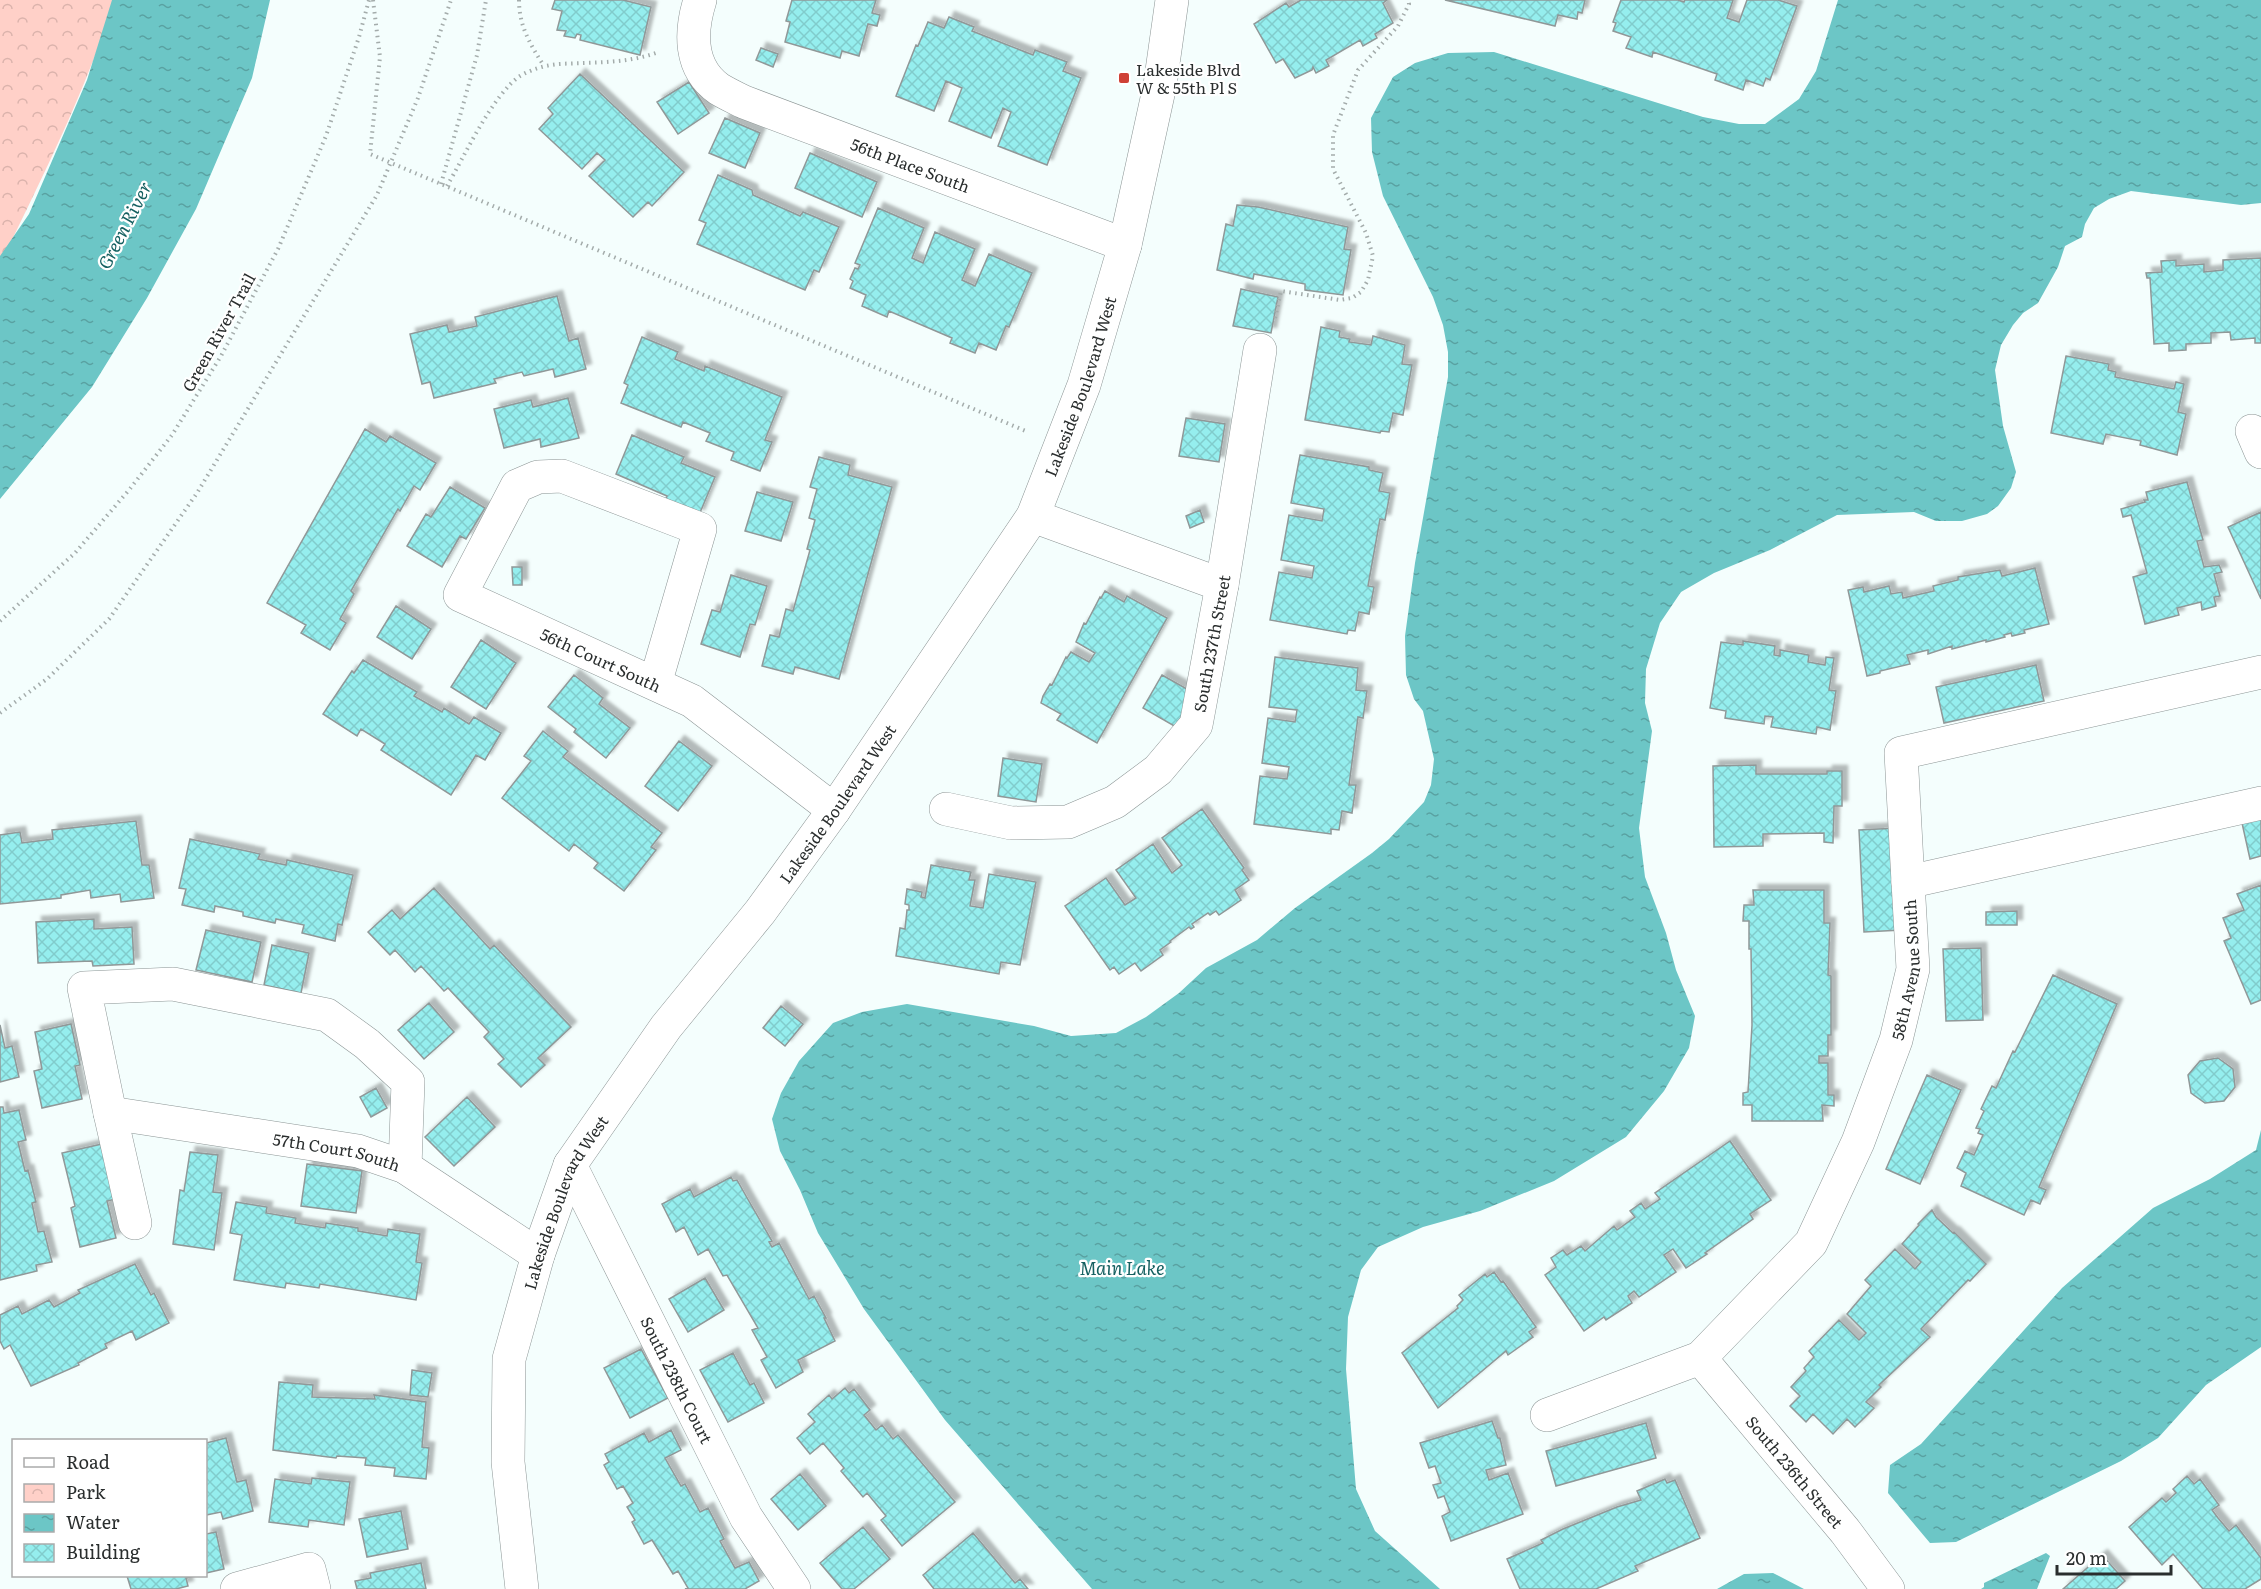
<svg xmlns="http://www.w3.org/2000/svg" width="2261" height="1589" viewBox="0 0 2261 1589" font-family="Literata,serif">
<style>
.park{fill:url(#park-crowns)}
.water{fill:url(#water-ripples)}
.building{fill:url(#building-cross-hatch);stroke:#909898;stroke-width:1.5;filter:url(#shadow)}
.lines{fill:none;stroke-linecap:round;stroke-linejoin:round}
.minor-casing{stroke:#8c9595;stroke-width:34}
.path{stroke:#a4acab;stroke-width:4;stroke-dasharray:1.5 4.5;stroke-linecap:butt}
.minor{stroke:#fff;stroke-width:33}
.poi-dot{fill:#cf4136;stroke:#fff;stroke-width:2}
.labels{text-anchor:middle;dominant-baseline:central;stroke-width:4.5;stroke-linejoin:round;paint-order:stroke}
.poi-label{font-size:16px;fill:#2a2e2e;stroke:#fff;text-anchor:start}
.street-label{font-size:16px;fill:#2a2e2e;stroke:#fff}
.water-label{font-size:18px;font-style:italic;fill:#156061;stroke:#fff}
</style>
<defs>
<pattern id="park-crowns" width="20" height="18" patternUnits="userSpaceOnUse" patternTransform="scale(1.5)"><rect width="20" height="18" fill="#ffd0c8"/><path d="M2 6a3 3 0 1 1 6 0M12 15a3 3 0 1 1 6 0" fill="none" stroke="#dbb3ac"/></pattern>
<pattern id="water-ripples" width="26" height="14" patternUnits="userSpaceOnUse" patternTransform="scale(1.5)"><rect width="26" height="14" fill="#6cc6c6"/><path d="M2 4q2-2 4 0t4 0M15 11q2-2 4 0t4 0" fill="none" stroke="#59a1a1"/></pattern>
<pattern id="building-cross-hatch" width="8" height="8" patternUnits="userSpaceOnUse" patternTransform="scale(1.5)"><rect width="8" height="8" fill="#95eeee"/><path d="M0 0l8 8M0 8l8-8" fill="none" stroke="#81cccc"/></pattern>
<filter id="shadow"><feDropShadow dx="5.5" dy="-5.5" stdDeviation="1.5" flood-color="#0004"/></filter>
</defs>
<rect width="100%" height="100%" fill="#f4fefd"/>
<path class="park" d="M0 0H114C86 92 41 179 0 265Z"/>
<path class="water" d="M112 0H270L252 78 196 209 147 298 92 387 0 499V256L29 214 87 80Z
M1838 0H2261V203L2241 205 2131 191 2109 199 2094 208 2085 224 2082 237 2065 246 2058 267 2038 303 2023 313 2013 325 2001 345 1995 370 2003 426 2016 472 2011 488 1998 506 1987 514 1962 521H1936L1914 512 1837 515 1770 550 1714 573 1681 592 1660 623 1646 669 1645 703 1652 731 1639 828 1645 877 1666 933 1676 970 1695 1016 1689 1048 1664 1091 1626 1137 1554 1181 1480 1211 1423 1227 1378 1247 1361 1270 1348 1317 1346 1369 1356 1489 1375 1531 1440 1589H1092L945 1420 864 1309 818 1233 800 1190 780 1151 772 1119 781 1093 799 1061 833 1023 862 1012 907 1004 1034 1026 1071 1036 1116 1033 1146 1017 1179 993 1206 968 1257 940 1295 908 1372 853 1389 839 1424 802 1431 785 1434 759 1423 711 1414 699 1406 675 1405 636 1415 563 1448 377V352L1443 325 1433 297 1383 196 1372 152 1371 118 1393 77 1415 63 1448 53 1494 52 1703 117 1739 124H1765L1799 99 1816 71Z
M2261 1130V1347L2206 1385 2158 1438 2121 1461 1956 1542 1930 1543 1888 1493 1890 1465 1921 1444 2062 1288 2153 1208 2210 1179 2256 1150Z
M2046 1553 2050 1556 2037 1589H1981L1984 1587V1583Z
M1773 1573 1804 1589H1717L1744 1574Z"/>
<path class="building" d="M555 0H623L651 7 640 55 580 40 581 35 577 34 575 38 564 36 566 31 557 30 562 11 552 9Z
M792 0H876L872 13 880 15 877 26 868 24 859 56 842 51 840 58 785 42 790 22 786 21Z
M1301 0H1387L1383 3 1393 23 1375 34 1377 38 1363 46 1360 40 1326 60 1329 66 1316 73 1313 67 1312 70 1295 78 1283 59 1276 63 1254 24 1286 3 1289 7Z
M1445 0H1585L1582 13 1578 12 1577 19 1558 15 1555 26Z
M1621 0H1678L1684 2 1685 0H1733L1727 18 1739 22 1747 0H1778L1797 6 1770 80 1766 78 1763 86 1746 80 1743 90 1715 80 1717 74 1653 52 1652 57 1626 48 1631 37 1613 31 1616 23 1613 22Z
M949 17 974 27 972 31 1033 55 1035 50 1067 62 1063 71 1081 78 1047 165 998 146 1011 112 1003 108 991 138 949 121 962 88 946 81 934 111 896 96 916 45 918 46 928 22 944 28Z
M761 48 778 54 773 67 756 60Z
M580 74 684 172 652 206 648 202 633 217 589 176 605 160 597 153 582 169 539 129 553 114 548 108Z
M689 82 709 113 678 134 657 102Z
M725 118 760 133 745 168 709 153Z
M810 153 877 182 862 217 795 188Z
M718 175 752 190 753 195 800 216 803 212 839 227 819 272 814 270 805 290 697 244 706 223 699 220Z
M1237 205 1258 207 1348 227 1344 249 1351 250 1343 295 1305 290V284L1254 274 1253 279 1217 270 1226 224 1233 226Z
M878 208 924 228 912 258 923 263 935 232 975 249 962 280 975 286 989 254 1032 273 1009 327 1006 326 996 350 979 343 975 353 950 343 952 338 889 311 887 317 862 306 866 295 850 288 853 281 850 279 855 268 858 269 860 265 855 263Z
M2261 258V343H2255V338L2231 340 2230 332 2211 333V343L2186 344V350L2169 351V343L2154 344 2150 278H2147L2146 273 2162 272 2161 261 2176 260V266L2204 264V272L2223 270V260Z
M1241 289 1278 297 1271 333 1233 326Z
M557 296 569 341 578 338 586 369 555 377 553 369 524 376 522 372 494 379 496 383 434 398 430 382 422 384 410 334 447 325 449 332 477 326 475 317Z
M1321 327 1340 331 1339 337 1350 339 1349 342 1371 345 1373 336 1405 345 1402 364 1412 365 1403 415 1393 413 1389 432 1381 431 1380 433 1305 420Z
M642 337 678 352 675 359 704 371 705 366 782 397 765 440 772 442 760 471 731 460 734 452 706 441 710 433 683 422 681 427 621 403 628 385 624 383Z
M2066 356 2109 364 2108 370 2116 372 2115 377 2174 389 2176 382 2184 384 2178 412 2186 414 2177 455 2140 445 2141 441 2106 434 2103 444 2051 433Z
M568 398 579 438 541 447 540 439 504 448 494 409 531 400 533 407Z
M1186 418 1225 424 1219 462 1179 456Z
M365 429 386 442 390 436 436 463 420 490 414 486 400 511 398 509 351 591 354 594 340 619 346 623 330 650 301 633 306 625 267 603Z
M632 435 684 457 681 463 715 477 699 515 665 501 667 496 616 474Z
M1300 455 1369 467V470L1383 473 1379 491 1390 493 1385 520 1380 519 1368 586 1374 587 1369 614 1359 612 1355 631 1348 630 1347 634 1270 620 1279 572 1312 578 1314 566 1281 560 1289 515 1322 521 1324 509 1291 503Z
M819 457 850 465 848 475 892 487 839 679 795 667 793 674 762 666 770 635 779 637 786 609 793 611 810 550 807 549 815 520 809 518 817 489 810 487Z
M2187 482 2203 540 2197 541 2204 567 2219 565 2222 572 2214 574 2220 596 2214 597 2216 606 2202 610 2201 602 2177 608 2179 615 2145 624 2133 577 2147 573 2131 515 2123 517 2121 509 2145 502 2144 500H2148L2146 492Z
M450 487 485 508 466 539 460 536 442 567 407 546 426 514 431 517Z
M757 492 793 502 781 541 745 531Z
M1200 510 1204 522 1190 528 1186 516Z
M2261 512V599L2228 527Z
M512 567H522V585H513Z
M2035 568 2049 624 2024 630 2025 633 2012 636 2011 633 2004 635 2005 637 1986 642V640L1952 649V646L1928 654V650L1907 655 1910 664 1880 671V673L1867 676 1848 590 1863 587 1864 592 1889 586 1891 594 1902 592 1903 598 1934 591 1933 586 1958 580V577L2000 570 2002 576Z
M731 575 767 586 755 625 750 624 740 657 701 644 712 610 720 612Z
M1105 591 1124 602 1127 596 1167 618 1097 743 1057 720 1061 714 1041 703 1043 696 1050 684 1052 685 1066 657 1067 658 1071 652 1089 662 1095 653 1076 642 1084 623 1086 624 1100 597 1101 598Z
M396 606 431 629 412 659 377 637Z
M481 640 516 663 486 709 451 687Z
M1743 641 1775 646 1774 655 1780 656V650L1809 655 1808 662 1825 665 1826 657 1834 658 1829 690 1836 691 1830 730 1817 727 1816 734 1771 727 1773 717 1765 716 1764 724 1725 718 1726 711 1710 708 1721 642 1743 645Z
M1275 657 1358 668 1356 690 1367 691 1363 718 1358 717 1349 785H1356L1352 813 1342 811 1339 830 1331 829V834L1254 824 1260 776 1287 779 1289 767 1262 763 1268 718 1295 722 1297 710 1269 707Z
M363 660 417 692 414 696 442 712 444 708 469 724 474 717 501 733 485 760 476 755 451 795 381 750 385 744 361 729 357 736 323 714 352 671 354 673Z
M2036 665 2044 701 1944 723 1936 687Z
M574 675 603 698 599 704 630 728 606 758 574 732 576 729 548 707Z
M1162 675 1194 693 1176 727 1143 708Z
M543 731 568 751 563 757 662 833 651 847 656 850 624 891 594 868 598 863 574 844 569 851 502 798 531 761 524 756Z
M679 741 712 766 678 811 645 786Z
M1003 758 1042 764 1036 802 998 796Z
M1756 765V774H1827V771H1842V806H1834L1833 843 1824 842V833L1763 834V846L1714 847 1713 766Z
M1202 809 1244 868 1242 870 1249 880 1235 890 1241 900 1219 915 1216 911 1210 915 1208 913 1192 924 1194 927 1191 929 1189 927 1170 941 1171 942 1160 950 1163 955 1141 971 1135 963 1119 974 1114 967 1110 970 1065 906 1106 878 1125 905 1136 898 1116 870 1153 844 1172 873 1182 865 1162 838Z
M2261 818V856L2250 859 2242 823Z
M136 821 142 865H149L154 898 121 902 120 894 91 898 90 890 61 895V898L0 904V835L20 832 22 843 53 839 52 830Z
M1898 828 1902 930 1864 932 1859 830Z
M190 839 260 854 258 859 286 865 287 860 353 875 342 925 338 924 335 941 302 933 304 925 276 919 275 923 243 916V912L215 906 214 912 182 905 186 889 179 888Z
M931 865 971 872 969 880H975L970 906 983 908 989 874 1036 882 1020 965 1001 962 999 974 896 956 900 928 905 929 907 910H909V905L905 904 907 889 922 892 921 897 925 898Z
M2261 885V1000L2251 1004 2224 941 2231 938 2223 918 2244 910 2237 894Z
M434 888 490 949 494 945 571 1027 538 1058 545 1065 521 1087 498 1064 504 1059 484 1037 489 1032 448 988 444 991 421 966 415 972 395 950 390 955 368 932 392 910 400 919Z
M1753 890H1824V923H1830L1828 975 1831 976V1035H1828V1056H1819V1063H1828V1095H1834V1106L1822 1105 1823 1121H1752V1105H1743V1093L1748 1092 1752 1025 1751 949H1749V921H1743L1744 905H1754Z
M2017 911V925H1986V912Z
M94 919V929L132 927 134 964 93 966 92 961 38 963 36 922Z
M206 930 261 942 252 982 196 970Z
M272 945 309 953 301 993 264 985Z
M1981 948 1983 1020 1946 1021 1943 949Z
M2053 975 2117 1004 2039 1187 2046 1190 2040 1204 2031 1200 2024 1215 1961 1186 1966 1173 1957 1168 1965 1151 1974 1155 1983 1135 1978 1133 1980 1129 1976 1128 1984 1111 1981 1109 1992 1086 1996 1088 2013 1051 2015 1052Z
M429 1003 454 1032 424 1059 398 1030Z
M781 1006 803 1024 785 1046 763 1028Z
M71 1024 80 1065 75 1066 82 1099 42 1108 34 1071 42 1069 35 1032Z
M0 1025 5 1048 12 1046 19 1077 0 1082Z
M2218 1058 2233 1069 2235 1087 2224 1101 2205 1103 2191 1093 2188 1075 2200 1061Z
M1927 1075 1961 1090 1920 1184 1886 1169Z
M376 1088 387 1108 371 1117 360 1097Z
M467 1097 495 1127 454 1166 425 1137Z
M0 1107H3L4 1113 19 1110 26 1140 18 1142 25 1171 28 1170 36 1202 32 1203 38 1232 44 1231 52 1262 36 1265 37 1271 0 1280Z
M1730 1141 1771 1200 1750 1214 1753 1219 1705 1253 1707 1254 1686 1268 1673 1249 1664 1255 1676 1272 1639 1297 1634 1291 1628 1296 1632 1303 1606 1320 1604 1317 1584 1331 1545 1275 1556 1267 1551 1258 1563 1250 1567 1255 1581 1246 1585 1251 1614 1226 1617 1230 1635 1217 1630 1211 1641 1203 1645 1209 1660 1199 1655 1193Z
M102 1144 116 1199 107 1201 116 1238 80 1247 71 1208 75 1206 62 1153Z
M190 1152 218 1155 213 1192 222 1193 214 1250 173 1244 180 1190 184 1191Z
M307 1164 362 1171 356 1213 301 1206Z
M731 1177 733 1181 737 1180 746 1196 772 1241 769 1242 772 1247 779 1243 809 1299 814 1296 826 1318H824L835 1341 798 1360 803 1372 776 1388 761 1360 767 1357 752 1330 758 1328 727 1275 723 1276 708 1249 698 1255 684 1227 676 1232 662 1204 690 1189 694 1197Z
M236 1202 267 1207 266 1213 296 1218 295 1223 325 1228 326 1223 358 1228V1231L387 1236 388 1229 420 1234 416 1262 422 1263 416 1300 320 1284 319 1288 286 1283 285 1288 234 1280 242 1235 230 1233Z
M1932 1210 1936 1217 1953 1233 1954 1232 1986 1264 1970 1281 1968 1280 1921 1329 1930 1337 1879 1385 1881 1387 1866 1402 1874 1408 1855 1427 1847 1419 1833 1434 1813 1414 1806 1422 1790 1406 1800 1396 1791 1387 1806 1371 1804 1368 1814 1357 1809 1351 1839 1320 1859 1340 1866 1333 1847 1314 1871 1286 1865 1280 1895 1249 1915 1269 1921 1262 1902 1244 1919 1225 1918 1224Z
M135 1264 151 1295 154 1293 169 1323 136 1340 132 1331 105 1344 107 1348 78 1363 79 1365 31 1386 10 1345 4 1349 0 1341V1315L18 1306 22 1314 49 1300 54 1307 80 1293 78 1290Z
M1494 1272 1501 1282 1503 1281 1536 1327 1529 1332 1533 1337 1508 1355 1506 1351 1438 1408 1402 1353 1458 1308 1457 1306 1463 1300 1459 1295 1485 1274 1487 1277Z
M705 1278 724 1310 688 1332 669 1299Z
M641 1349 668 1398 630 1418 604 1368Z
M733 1353 750 1385 754 1383 764 1403 728 1422 700 1370Z
M412 1370 432 1373 428 1397 410 1395Z
M279 1382 313 1385 312 1397 375 1399 374 1395 426 1402 422 1447 429 1448 426 1479 394 1476 395 1468 365 1465 366 1458 337 1456 336 1458 273 1450Z
M845 1388 849 1393 854 1389 870 1410 864 1415 876 1430 882 1425 893 1439 898 1435 955 1502 902 1546 881 1520 886 1516 867 1493 863 1497 841 1471 844 1468 823 1443 810 1454 797 1438 815 1422 808 1414 829 1395 832 1399Z
M1492 1421 1498 1438H1500L1506 1465 1486 1470 1489 1480 1508 1473 1523 1514 1451 1541 1442 1516 1450 1512 1444 1496 1438 1498 1433 1485 1441 1483 1435 1466 1429 1468 1420 1443Z
M1646 1423 1656 1458 1556 1486 1546 1451Z
M671 1430 681 1450 665 1458 681 1486 685 1484 700 1512 708 1508 724 1539 720 1541 735 1568 749 1562 759 1581 745 1589H685L688 1588 678 1571 673 1574 652 1540 644 1544 632 1522 635 1520 627 1507 633 1503 623 1486 617 1489 604 1465 609 1462 605 1454 644 1433 649 1442Z
M226 1438 237 1482 246 1480 253 1511 223 1519 221 1512 206 1515V1443Z
M800 1474 826 1506 798 1530 771 1499Z
M2187 1476 2194 1484 2200 1479 2219 1505 2212 1510 2218 1518 2229 1531 2236 1525 2261 1558V1579L2245 1589H2203L2173 1554 2162 1565 2129 1527 2162 1498 2166 1502 2176 1493 2173 1489Z
M312 1478 350 1482 344 1525 309 1520 308 1527 269 1522 275 1479 311 1484Z
M1665 1479 1667 1483 1675 1480 1700 1538 1635 1566 1638 1571 1596 1589H1520L1507 1559 1543 1543 1541 1540 1563 1529 1617 1507 1641 1500 1637 1491Z
M401 1511 408 1549 367 1557 359 1519Z
M863 1527 890 1559 854 1589H842L820 1563Z
M216 1532 224 1569 206 1573V1534Z
M973 1533 1015 1583 1020 1579 1028 1589H934L923 1575Z
M2102 1555 2125 1581 2116 1589H2063Z
M421 1563 426 1589H357L355 1581 371 1578 370 1573Z
M127 1576H195L186 1578 188 1586 176 1589H131Z"/>
<g class="lines">
<defs>
<g id="minor">
<path id="s1" d="M700 0C690 32 689 68 719 89 727 94 736 98 744 102L1125 245"/>
<path d="M2252 431 2261 452"/>
<path d="M1033 516 1222 585"/>
<path id="s2" d="M655 684 700 529 562 476 538 477 517 486 460 595 692 701 834 810"/>
<path id="s3" d="M946 809 1011 823 1068 822 1115 802 1158 770 1196 725 1222 585 1260 350"/>
<path d="M1908 882 1901 753 2261 672"/>
<path id="s4" d="M110 1113 358 1151 405 1167 538 1255"/>
<path id="s5" d="M570 1165 746 1517 794 1589"/>
<path d="M135 1223 110 1113 84 988 173 984 327 1015 367 1044 408 1082 405 1167"/>
<path id="s6" d="M1700 1358 1845 1531 1888 1589"/>
<path id="s7" d="M1547 1415 1700 1358 1811 1243 1858 1142 1896 1040 1913 969 1908 882 2261 803"/>
<path d="M237 1589 309 1569 314 1589"/>
<path id="s8" d="M522 1589 508 1462 509 1359 538 1255 570 1165 666 1027 760 912 834 810 1033 516 1084 385 1125 245 1160 85 1172 0"/>
</g>
</defs>
<use href="#minor" class="minor-casing"/>
<path class="path" d="M373 0 380 57 370 154 1028 432
M519 0C519 26 530 44 544 66
M441 184 477 55 486 0
M447 186C464 157 493 94 520 76 532 69 546 65 559 64 594 62 626 64 659 52
M1275 318 1281 291 1340 300 1352 298 1361 292 1368 280 1373 256 1366 233 1333 169V135L1358 70 1398 26 1409 4 1408 0
M0 621 75 553 129 490 172 435 221 356 278 249 326 136 359 37 369 0
M0 713 47 679 109 619 197 493 377 195 418 98 451 0"/>
<use href="#minor" class="minor"/>
</g>
<rect class="poi-dot" x="1118" y="72" width="12" height="12" rx="3"/>
<g class="labels">
<g class="poi-label">
<text x="1136" y="69">Lakeside Blvd<tspan x="1136" dy="18">W &amp; 55th Pl S</tspan></text>
</g>
<g class="street-label">
<text stroke="none"><textPath href="#s1" startOffset="304">56th Place South</textPath></text>
<text transform="translate(218 332) rotate(-61)">Green River Trail</text>
<text stroke="none"><textPath href="#s8" startOffset="1370">Lakeside Boulevard West</textPath></text>
<text stroke="none"><textPath href="#s3" startOffset="370">South 237th Street</textPath></text>
<text stroke="none"><textPath href="#s2" startOffset="634">56th Court South</textPath></text>
<text stroke="none"><textPath href="#s8" startOffset="884">Lakeside Boulevard West</textPath></text>
<text stroke="none"><textPath href="#s7" startOffset="615">58th Avenue South</textPath></text>
<text stroke="none"><textPath href="#s4" startOffset="230">57th Court South</textPath></text>
<text stroke="none"><textPath href="#s8" startOffset="398">Lakeside Boulevard West</textPath></text>
<text stroke="none"><textPath href="#s5" startOffset="240">South 238th Court</textPath></text>
<text stroke="none"><textPath href="#s6" startOffset="148">South 236th Street</textPath></text>
</g>
<g class="water-label">
<text transform="translate(124 225) rotate(-63)">Green River</text>
<text x="1122" y="1267">Main Lake</text>
</g>
</g>
<rect x="12" y="1439" width="195" height="138" fill="#ffffff" stroke="#aaabab" stroke-width="1.5"/>
<rect x="24" y="1458" width="30" height="9" fill="#ffffff" stroke="#aaabab" stroke-width="1.5"/>
<text x="66" y="1469" font-size="18" fill="#2a2e2e">Road</text>
<rect x="24" y="1484" width="30" height="18" fill="url(#park-crowns)" stroke="#aaabab" stroke-width="1.5"/>
<text x="66" y="1499" font-size="18" fill="#2a2e2e">Park</text>
<rect x="24" y="1514" width="30" height="18" fill="url(#water-ripples)" stroke="#aaabab" stroke-width="1.5"/>
<text x="66" y="1529" font-size="18" fill="#2a2e2e">Water</text>
<rect x="24" y="1544" width="30" height="18" fill="url(#building-cross-hatch)" stroke="#aaabab" stroke-width="1.5"/>
<text x="66" y="1559" font-size="18" fill="#2a2e2e">Building</text>
<path d="M2057 1565v9h114v-9" fill="none" stroke="#2a2e2e" stroke-width="3"/>
<text x="2066" y="1565" font-size="18" fill="#2a2e2e" stroke="#ffffff" stroke-width="4.5" paint-order="stroke">20 m</text>
</svg>
